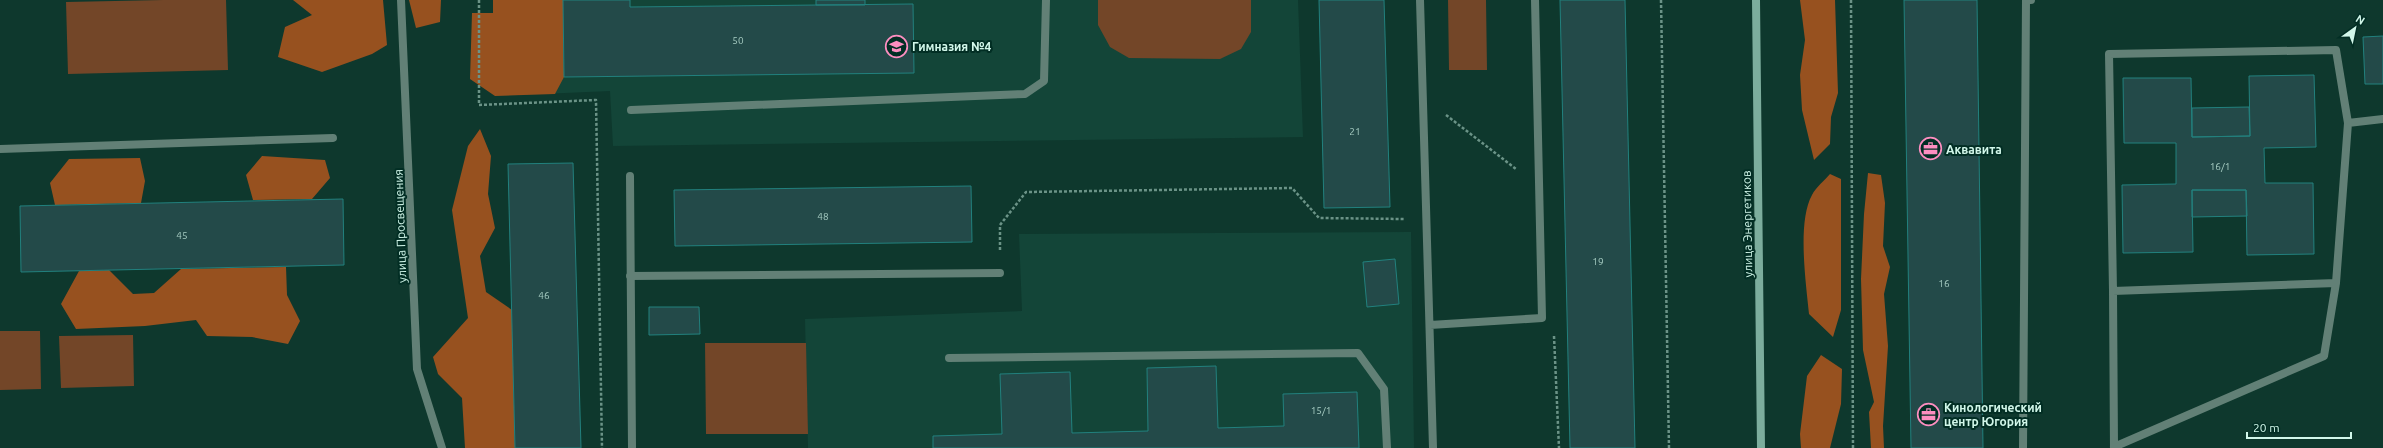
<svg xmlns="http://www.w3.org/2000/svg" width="2383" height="448" viewBox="0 0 2383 448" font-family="Ubuntu,sans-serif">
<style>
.built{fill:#134538}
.green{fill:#734628}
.forest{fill:#97511f}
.building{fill:#234a49;stroke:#22817e}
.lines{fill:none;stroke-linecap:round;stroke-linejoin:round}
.path{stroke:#6b9387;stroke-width:2.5;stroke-dasharray:3 2;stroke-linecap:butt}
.service{stroke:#628076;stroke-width:8}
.minor{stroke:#628076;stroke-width:8}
.secondary{stroke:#7cad9d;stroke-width:8}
.labels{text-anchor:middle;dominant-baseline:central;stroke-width:4;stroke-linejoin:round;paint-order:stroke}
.number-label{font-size:10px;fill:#a6ccc2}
.poi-label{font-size:12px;font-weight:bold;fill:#d2f7ea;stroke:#022e24;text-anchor:start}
.street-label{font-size:12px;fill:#d2f7ea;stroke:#022e24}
</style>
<rect width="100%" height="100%" fill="#0e382d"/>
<path class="built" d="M494 0H1298L1303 137 613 146 610 91 495 96Z
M1411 232 1414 448H808L805 319 1022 311 1019 234Z"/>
<path class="green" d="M163 0H226L228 70 68 74 66 2Z
M1098 0H1251V32L1241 49 1220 59 1129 58 1110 47 1098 25Z
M1448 0H1486L1487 70H1449Z
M0 331H40L41 389 0 390Z
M133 335 134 386 61 388 59 336Z
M705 343H806L808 434H706Z"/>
<path class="forest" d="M293 0H383L387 45 372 54 322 72 278 57 285 27 312 15Z
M409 0H441L440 22 416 28Z
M493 0H563L564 77 555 94 495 96 470 79 472 13H493Z
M1800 0H1835L1838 93 1831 117 1830 144 1814 160 1802 110 1800 75 1805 40Z
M480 129 491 156 488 194 495 228 480 256 486 292 512 310 515 448H465L462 398 438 374 433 357 468 318 452 210 468 146Z
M262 156 325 160 330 178 312 199 253 200 246 175Z
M140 158 145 181 141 203 55 205 50 183 69 159Z
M1868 173 1881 175 1885 203 1883 246 1890 267 1884 294 1888 346 1883 426 1884 448H1871L1869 412 1874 402 1863 350 1861 279 1864 214Z
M1830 174 1841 179V310L1833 337 1809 314C1806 283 1797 222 1812 195 1816 187 1825 180 1830 174Z
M286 267 287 295 300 321 288 344 252 337 207 336 196 320 145 326 76 329 61 304 79 271 109 270 133 294 154 293 181 269Z
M1821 355 1842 369 1841 404 1830 448H1801L1800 434 1807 376Z"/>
<path class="building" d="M563 0H630V7L913 4 914 73 564 77Z
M816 0H865V5H816Z
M1319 0H1384L1390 207 1324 208Z
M1560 0H1625L1635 448H1570Z
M1904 0H1977L1983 448H1911Z
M2383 36V84H2365L2363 37Z
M2314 75 2316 147 2264 148 2265 183H2313L2314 254 2247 255 2246 190H2192L2193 252 2123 253 2122 185 2176 184V143H2124L2123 78H2191L2192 137 2250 136 2249 76Z
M2249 107 2250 136 2192 137V108Z
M573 163 581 448H515L508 164Z
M971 186 972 242 675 246 674 190Z
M2192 190H2246L2247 216 2192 217Z
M343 199 344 265 21 272 20 206Z
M1395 259 1399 304 1367 307 1363 262Z
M649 307H699L700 334 649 335Z
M1216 366 1218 428 1284 426 1283 394 1357 392 1359 448H933V436L1002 434 1000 374 1070 372 1072 433 1148 431 1147 368Z"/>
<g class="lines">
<path class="path" d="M479 0V105L596 100 602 448
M1661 0 1669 448
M1851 0 1853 448
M1446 115 1516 169
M1000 250V225L1026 192 1292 188 1319 218 1404 219
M1554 336 1559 448"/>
<path class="service" d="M1420 0 1433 448
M631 110 1025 94 1044 81 1046 0
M2348 123 2383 119
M0 149 333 138
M630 176 632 448
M630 276 1000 273
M2113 291 2109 54 2336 50 2348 123 2336 283 2324 356 2114 447
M1430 325 1542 318 1535 0
M949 358 1358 353 1384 389 1387 448
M2023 448 2026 0H2031
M2114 448 2113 291 2336 283"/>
<path class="minor" d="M401 0 417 369 442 448"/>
<path class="secondary" d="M1756 0 1761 448"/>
</g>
<defs>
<symbol id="school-ring" viewBox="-11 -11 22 22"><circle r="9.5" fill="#022e24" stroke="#fd8ec0" stroke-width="1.5"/><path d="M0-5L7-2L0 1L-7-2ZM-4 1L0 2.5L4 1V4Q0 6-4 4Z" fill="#fd8ec0"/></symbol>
<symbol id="office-ring" viewBox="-11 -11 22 22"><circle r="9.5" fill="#022e24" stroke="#fd8ec0" stroke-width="1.5"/><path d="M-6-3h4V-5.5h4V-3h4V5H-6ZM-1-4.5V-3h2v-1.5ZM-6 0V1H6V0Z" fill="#fd8ec0"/></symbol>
</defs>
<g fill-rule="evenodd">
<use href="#school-ring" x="884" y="34" width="25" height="25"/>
<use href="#office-ring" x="1918" y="136" width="25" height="25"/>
<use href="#office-ring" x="1916" y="402" width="25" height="25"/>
</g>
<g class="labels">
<g class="number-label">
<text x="738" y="40">50</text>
<text x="1355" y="131">21</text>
<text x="2220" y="166">16/1</text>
<text x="823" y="216">48</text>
<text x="182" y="235">45</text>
<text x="1598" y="261">19</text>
<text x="1944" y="283">16</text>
<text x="544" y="295">46</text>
<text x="1321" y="410">15/1</text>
</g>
<g class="poi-label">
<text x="912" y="46">Гимназия №4</text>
<text x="1946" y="149">Аквавита</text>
<text x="1944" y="407">Кинологический<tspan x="1944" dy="14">центр Югория</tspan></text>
</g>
<g class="street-label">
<text transform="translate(1747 224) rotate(-91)">улица Энергетиков</text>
<text transform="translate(400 226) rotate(-92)">улица Просвещения</text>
</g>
</g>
<g transform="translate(2355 28) rotate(33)" stroke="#022e24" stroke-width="3" paint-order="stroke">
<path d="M0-3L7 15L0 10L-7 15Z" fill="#d2f7ea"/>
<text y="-6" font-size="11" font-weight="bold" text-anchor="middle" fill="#d2f7ea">N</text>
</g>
<path d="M2247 432v6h104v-6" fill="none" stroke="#d2f7ea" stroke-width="2"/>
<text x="2253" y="432" font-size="12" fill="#d2f7ea" stroke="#022e24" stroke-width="3" paint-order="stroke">20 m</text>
</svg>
